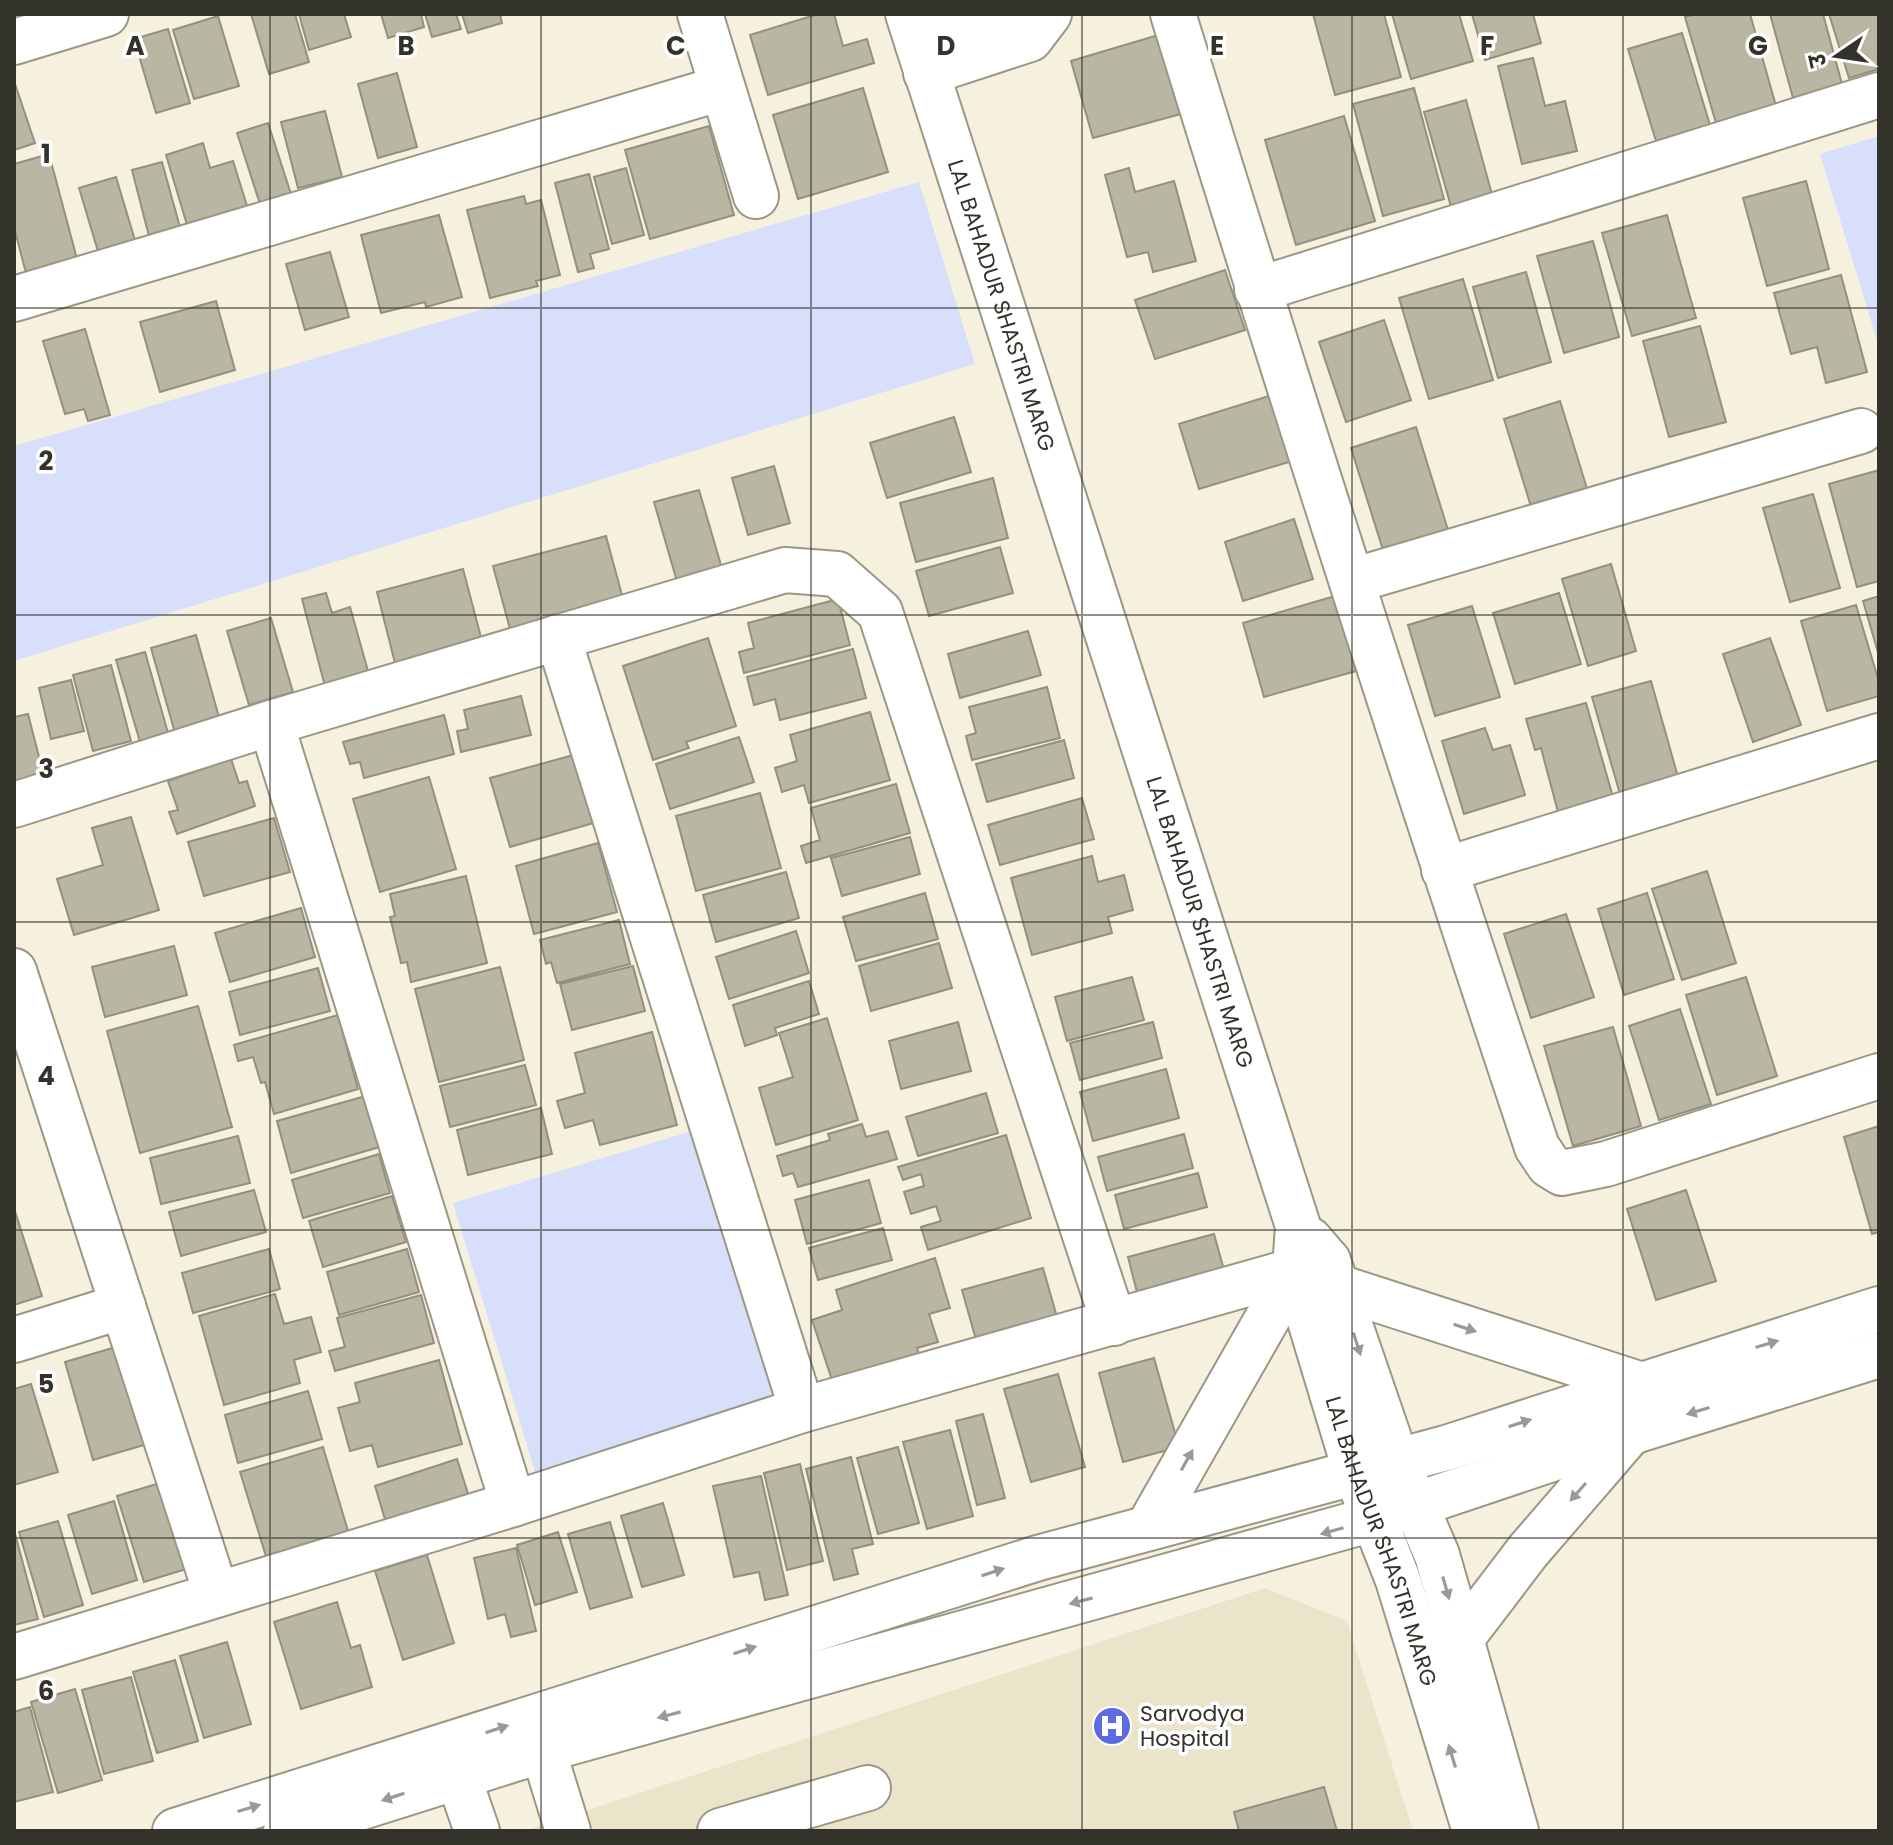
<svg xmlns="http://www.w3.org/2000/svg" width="1893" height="1845" viewBox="0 0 1893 1845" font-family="Poppins,'Noto Sans Devanagari',sans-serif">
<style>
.built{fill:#eae4cb}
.green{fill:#d7dffb}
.building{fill:#bab6a4;stroke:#94907f;stroke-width:2}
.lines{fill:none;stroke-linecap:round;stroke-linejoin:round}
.minor-casing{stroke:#9b9785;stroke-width:48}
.minor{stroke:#fff;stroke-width:44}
.oneway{fill:#9a9995}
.grid{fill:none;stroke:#34332b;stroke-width:2;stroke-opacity:0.55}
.labels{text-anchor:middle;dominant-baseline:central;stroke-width:7;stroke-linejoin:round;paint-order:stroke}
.street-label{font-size:22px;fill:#34332b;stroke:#fff}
.poi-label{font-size:22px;fill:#34332b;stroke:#fff;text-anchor:start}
.grid-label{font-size:26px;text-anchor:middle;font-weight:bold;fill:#34332b;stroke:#fff;stroke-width:7;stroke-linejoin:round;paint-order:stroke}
</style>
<rect width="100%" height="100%" fill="#f5f1de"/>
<path class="built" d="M1265 1588 1347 1621 1413 1831H524Z"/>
<path class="green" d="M1879 136V347L1820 154Z
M919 182 975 364 14 661V446Z
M692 1131 776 1405 537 1478 453 1203Z"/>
<path class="building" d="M251 14H295L309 62 269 74Z
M299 14H344L351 37 309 50Z
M381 14H421L424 27 388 38Z
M425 14H456L461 29 432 37Z
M462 14H500L502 23 468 33Z
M818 14H834L843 46 867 39 874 63 768 95 750 35Z
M1313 14H1384L1401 77 1335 95Z
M1392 14H1459L1473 61 1411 79Z
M1472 14H1533L1541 43 1485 60Z
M1696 14H1750L1776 106 1716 123 1685 17Z
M1770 14H1823L1842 84 1793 98Z
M1829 14H1879V69L1849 78Z
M218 16 239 86 194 99 173 30Z
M168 29 190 103 156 113 134 39Z
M1165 33 1188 112 1093 138 1071 61Z
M1682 33 1710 125 1656 141 1628 49Z
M1533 58 1545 106 1565 101 1577 151 1522 164 1498 66Z
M397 73 417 147 378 158 358 84Z
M14 81 35 143 14 150Z
M863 88 888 172 798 199 773 115Z
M1414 88 1444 199 1383 216 1353 104Z
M1466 100 1493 198 1452 210 1424 112Z
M325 111 342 177 298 188 281 122Z
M1344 116 1375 221 1296 245 1265 140Z
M268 123 292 197 261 207 237 133Z
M709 126 734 215 650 239 625 150Z
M203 143 210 168 233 161 248 209 188 228 166 155Z
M49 154 77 259 26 273 14 227V164Z
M162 162 181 231 150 240 132 170Z
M626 168 644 235 612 244 594 177Z
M1129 168 1135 192 1174 181 1196 261 1153 272 1148 252 1127 257 1105 175Z
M589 174 609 249 590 254 594 268 578 272 555 183Z
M116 177 137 247 100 258 79 188Z
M1806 181 1829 269 1767 286 1743 198Z
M524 196 526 204 541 200 560 275 536 281 538 286 490 298 467 210Z
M439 215 462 297 426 307 425 302 381 313 361 235Z
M1667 215 1696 318 1632 336 1602 233Z
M1593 241 1619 337 1564 353 1537 256Z
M330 252 349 317 305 330 286 264Z
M1225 270 1245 330 1155 359 1135 300Z
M1526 272 1551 362 1498 378 1473 287Z
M1841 275 1867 372 1826 383 1817 347 1791 354 1774 293Z
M1463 279 1493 380 1429 399 1399 298Z
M216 301 235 370 160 392 140 322Z
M1384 320 1411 400 1346 422 1319 342Z
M1700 326 1726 422 1669 437 1643 341Z
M85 329 110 415 88 421 84 409 65 414 43 341Z
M1272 395 1292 461 1199 489 1179 424Z
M1560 401 1589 495 1533 513 1504 419Z
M954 417 971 472 887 498 870 443Z
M1416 427 1448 530 1383 550 1351 448Z
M774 466 790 523 748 535 732 478Z
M1879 470V581L1857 587 1829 484Z
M993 478 1008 538 916 562 900 503Z
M699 490 723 572 678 585 654 502Z
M1813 494 1840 588 1790 602 1763 508Z
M1294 519 1313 579 1243 601 1225 542Z
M606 536 626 610 513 640 493 566Z
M1000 547 1013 593 929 616 916 571Z
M1611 564 1636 651 1588 666 1562 579Z
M463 569 483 645 396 667 377 592Z
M326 593 332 613 350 607 370 678 326 690 302 599Z
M1559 593 1581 664 1515 684 1493 613Z
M1335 596 1356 671 1264 697 1243 623Z
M1879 596V656L1863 601Z
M838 599 850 645 744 673 739 652 754 648 748 623Z
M1856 605 1879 682V696L1827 711 1801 621Z
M1472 606 1500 697 1435 716 1408 625Z
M271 618 293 692 249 705 227 631Z
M1028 631 1041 675 960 698 948 654Z
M196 635 222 728 177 740 151 648Z
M708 638 736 726 686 742 689 748 653 760 623 666Z
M1770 638 1801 725 1753 742 1723 654Z
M853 649 866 698 780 720 775 699 754 705 747 677Z
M145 652 168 733 140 742 116 660Z
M111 665 131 741 93 751 73 675Z
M71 680 84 731 51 739 39 688Z
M1651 681 1678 777 1620 794 1592 697Z
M1047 687 1060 738 972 760 966 736 976 733 969 707Z
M521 696 531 735 461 752 457 731 468 729 464 710Z
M1586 703 1613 797 1558 812 1541 748 1535 750 1526 719Z
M870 712 890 780 809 803 804 785 782 792 775 768 797 761 790 735Z
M28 714 45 780 14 788V717Z
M444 715 454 754 364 778 360 762 350 764 343 742Z
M1485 728 1493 750 1510 745 1525 795 1464 814 1442 741Z
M739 737 754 782 670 809 656 764Z
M1064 740 1074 778 987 802 976 764Z
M577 754 597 822 510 847 490 778Z
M231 759 239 783 247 781 255 806 177 834 169 812 178 810 168 781Z
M429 777 456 869 380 892 353 799Z
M896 784 910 833 806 863 801 846 820 840 811 808Z
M760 793 781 868 696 891 676 816Z
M1082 798 1094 839 1000 865 988 825Z
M131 817 159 910 74 935 57 879 103 865 92 828Z
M274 818 290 872 204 896 188 842Z
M910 837 920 874 842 896 831 858Z
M598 843 617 912 534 934 516 866Z
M1092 856 1098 882 1124 875 1133 910 1108 917 1112 933 1032 955 1011 878Z
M1707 871 1736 963 1682 980 1652 889Z
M786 872 799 918 716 942 703 895Z
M466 876 487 963 411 982 407 962 401 963 390 917 395 916 390 894Z
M925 893 938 939 856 961 843 917Z
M1647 893 1674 979 1624 995 1598 909Z
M301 908 315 957 230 982 215 933Z
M1566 914 1594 997 1531 1018 1504 934Z
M619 920 630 964 557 983 551 962 546 964 540 940Z
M796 931 809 973 729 999 716 957Z
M939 943 952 988 871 1011 859 966Z
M174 946 187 995 105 1017 92 967Z
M633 966 645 1011 572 1030 560 984Z
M500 967 524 1060 439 1082 415 989Z
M318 968 330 1011 240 1035 229 992Z
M1132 977 1144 1020 1067 1041 1055 997Z
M1746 977 1777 1076 1717 1095 1686 995Z
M809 981 819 1014 775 1028 777 1035 745 1046 733 1005Z
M198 1006 232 1127 140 1153 107 1031Z
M1680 1009 1711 1104 1659 1120 1629 1026Z
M338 1015 358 1089 274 1114 265 1082 261 1083 253 1057 238 1061 234 1045Z
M827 1018 858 1120 776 1145 759 1088 793 1077 779 1033Z
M958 1022 971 1071 901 1089 889 1041Z
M1153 1022 1162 1058 1080 1080 1070 1043Z
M1613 1027 1641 1126 1573 1146 1544 1046Z
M652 1032 677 1125 600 1145 593 1120 565 1128 557 1101 585 1093 575 1053Z
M525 1065 536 1105 450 1127 440 1086Z
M1166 1069 1179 1118 1093 1141 1080 1092Z
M986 1093 998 1133 918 1156 906 1117Z
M369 1095 383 1146 291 1173 277 1121Z
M541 1108 552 1154 468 1175 457 1130Z
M862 1124 866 1137 888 1131 897 1159 798 1187 793 1173 783 1176 777 1156 830 1140 828 1134Z
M1879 1126V1232L1872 1234 1844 1137Z
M1184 1134 1193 1168 1107 1191 1098 1157Z
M1006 1135 1031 1218 928 1250 921 1227 941 1221 936 1206 911 1214 904 1192 924 1186 921 1174 903 1180 898 1167Z
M238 1136 250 1183 161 1204 150 1158Z
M379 1154 390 1193 303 1218 292 1180Z
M1198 1173 1207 1207 1124 1229 1115 1195Z
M869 1180 881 1223 807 1244 795 1200Z
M254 1190 266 1232 181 1256 169 1212Z
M1686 1190 1716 1281 1656 1300 1627 1209Z
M392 1196 406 1242 323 1267 309 1221Z
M14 1208 42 1296 14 1305Z
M883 1228 892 1260 818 1280 809 1248Z
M1214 1234 1227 1281 1140 1304 1128 1257Z
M269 1249 280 1289 193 1313 182 1273Z
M407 1249 419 1292 339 1315 327 1272Z
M935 1258 950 1308 929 1314 938 1342 917 1348 923 1367 836 1392 812 1320 842 1310 836 1290Z
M1043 1268 1059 1324 978 1347 962 1290Z
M275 1294 284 1324 311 1317 321 1352 294 1360 300 1383 224 1405 199 1316Z
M421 1295 434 1343 335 1371 329 1351 345 1347 337 1318Z
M126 1344 154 1442 93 1460 65 1362Z
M1154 1358 1179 1447 1123 1462 1099 1373Z
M439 1360 462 1444 378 1467 372 1445 350 1451 338 1408 360 1402 355 1383Z
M1058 1374 1085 1467 1031 1482 1004 1389Z
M31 1384 58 1472 14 1485V1389Z
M308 1391 322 1439 238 1463 225 1415Z
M983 1414 1005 1498 977 1505 956 1421Z
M950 1430 973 1516 927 1529 903 1442Z
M323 1447 351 1541 269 1566 240 1472Z
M898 1447 919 1523 878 1534 857 1458Z
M851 1457 873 1544 852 1549 858 1574 834 1580 806 1469Z
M457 1459 473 1509 390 1536 375 1486Z
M800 1464 823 1561 787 1570 764 1473Z
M761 1476 788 1595 765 1600 759 1572 734 1577 713 1486Z
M173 1479 199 1565 144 1582 117 1496Z
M114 1501 137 1580 92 1594 68 1515Z
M663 1503 684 1575 642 1587 621 1516Z
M58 1521 83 1605 44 1617 19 1532Z
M610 1522 632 1597 590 1609 568 1534Z
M14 1530 38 1619 14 1625Z
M558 1532 577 1592 535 1605 517 1545Z
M516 1548 536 1631 511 1637 505 1614 488 1619 474 1558Z
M427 1555 454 1643 403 1660 375 1571Z
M337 1602 351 1648 360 1645 372 1687 301 1709 274 1622Z
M227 1642 251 1724 204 1738 180 1656Z
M175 1660 198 1741 157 1753 133 1672Z
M131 1677 153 1761 104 1774 82 1690Z
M75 1689 102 1780 58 1793 31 1702Z
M30 1707 53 1792 14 1802V1712Z
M1324 1787 1337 1831H1239L1234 1812Z"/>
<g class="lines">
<defs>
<g id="minor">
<path d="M700 14 756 196"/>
<path id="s1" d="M908 14 1298 1226 1295 1270 1301 1291 1356 1473 1398 1580 1475 1831"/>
<path d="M1173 14C1290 393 1411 771 1537 1147L1549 1165 1562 1173 1606 1164 1879 1076"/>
<path d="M14 42 106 14"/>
<path d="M918 45 999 14"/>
<path d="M926 73 1030 39 1049 14"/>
<path d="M1257 290 1879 95"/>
<path d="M14 299 722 88"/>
<path d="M1352 581 1861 431"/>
<path d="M558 637 802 1410"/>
<path d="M271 723 513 1504"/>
<path d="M14 805 271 723 785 570 837 574 880 612 1114 1323"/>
<path d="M1444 870 1879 736"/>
<path d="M14 971 216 1593"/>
<path d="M1310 1240 1328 1261 1397 1462 1437 1555 1516 1831"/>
<path d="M1338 1287 1639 1384"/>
<path d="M14 1340 123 1306"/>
<path d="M1148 1528 1295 1270"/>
<path d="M1461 1639 1528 1551 1628 1435"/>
<path d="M14 1657 513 1504 802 1410 1328 1261"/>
<path d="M543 1750 568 1831"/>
<path d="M458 1776 477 1831"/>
<path d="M175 1831 1038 1558 1446 1448 1879 1309"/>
<path d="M286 1831 543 1750 1373 1519 1644 1428 1879 1355"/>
<path d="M720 1831 868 1788"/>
</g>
</defs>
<use href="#minor" class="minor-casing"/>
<use href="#minor" class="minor"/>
</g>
<defs><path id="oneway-solid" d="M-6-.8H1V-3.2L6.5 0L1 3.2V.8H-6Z" transform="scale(2)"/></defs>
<g class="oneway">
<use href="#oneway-solid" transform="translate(1465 1328) rotate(18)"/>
<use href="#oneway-solid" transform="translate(1357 1344) rotate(72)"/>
<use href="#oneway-solid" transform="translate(1767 1344) rotate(-17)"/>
<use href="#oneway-solid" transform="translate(1698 1411) rotate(163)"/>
<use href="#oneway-solid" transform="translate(1520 1423) rotate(-18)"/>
<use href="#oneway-solid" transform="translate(1187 1460) rotate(-61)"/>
<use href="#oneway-solid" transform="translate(1578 1492) rotate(131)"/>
<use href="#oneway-solid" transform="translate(1332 1531) rotate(164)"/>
<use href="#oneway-solid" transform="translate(993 1572) rotate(-18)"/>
<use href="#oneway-solid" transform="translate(1446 1588) rotate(74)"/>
<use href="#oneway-solid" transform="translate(1081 1601) rotate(165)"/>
<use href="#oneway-solid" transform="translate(745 1650) rotate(-18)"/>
<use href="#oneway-solid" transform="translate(669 1715) rotate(165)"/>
<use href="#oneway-solid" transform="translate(497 1729) rotate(-18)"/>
<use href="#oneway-solid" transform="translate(1452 1756) rotate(-107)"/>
<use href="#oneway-solid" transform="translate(393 1797) rotate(162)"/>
<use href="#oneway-solid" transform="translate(249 1808) rotate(-17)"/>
</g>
<path class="grid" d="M270 14V1831M541 14V1831M811 14V1831M1082 14V1831M1352 14V1831M1623 14V1831M14 308H1879M14 615H1879M14 922H1879M14 1230H1879M14 1538H1879"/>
<defs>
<symbol id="hospital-disc" viewBox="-11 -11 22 22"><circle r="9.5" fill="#5b6ce3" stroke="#fff"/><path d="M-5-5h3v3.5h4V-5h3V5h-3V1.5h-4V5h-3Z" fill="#fff"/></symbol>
</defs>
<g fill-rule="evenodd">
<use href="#hospital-disc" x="1090" y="1704" width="44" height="44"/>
</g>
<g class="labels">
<g class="street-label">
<text stroke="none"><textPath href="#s1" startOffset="306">LAL BAHADUR SHASTRI MARG</textPath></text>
<text stroke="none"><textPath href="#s1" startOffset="954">LAL BAHADUR SHASTRI MARG</textPath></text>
<text stroke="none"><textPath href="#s1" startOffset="1602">LAL BAHADUR SHASTRI MARG</textPath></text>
</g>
<g class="poi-label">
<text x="1140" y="1713">Sarvodya<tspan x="1140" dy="25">Hospital</tspan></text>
</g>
</g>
<g class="grid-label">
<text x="135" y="55">A</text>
<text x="406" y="55">B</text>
<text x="676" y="55">C</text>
<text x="946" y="55">D</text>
<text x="1217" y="55">E</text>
<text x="1487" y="55">F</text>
<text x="1758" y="55">G</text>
<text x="46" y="163">1</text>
<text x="46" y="470">2</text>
<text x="46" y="778">3</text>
<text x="46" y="1085">4</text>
<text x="46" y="1393">5</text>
<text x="46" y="1700">6</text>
</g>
<rect width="1893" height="1845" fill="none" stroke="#34332b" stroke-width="32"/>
<g transform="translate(1837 56) rotate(257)" stroke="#ffffff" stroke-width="6" paint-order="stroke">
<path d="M0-6L14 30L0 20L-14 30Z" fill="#34332b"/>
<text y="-12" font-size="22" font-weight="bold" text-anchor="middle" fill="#34332b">उ</text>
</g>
</svg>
